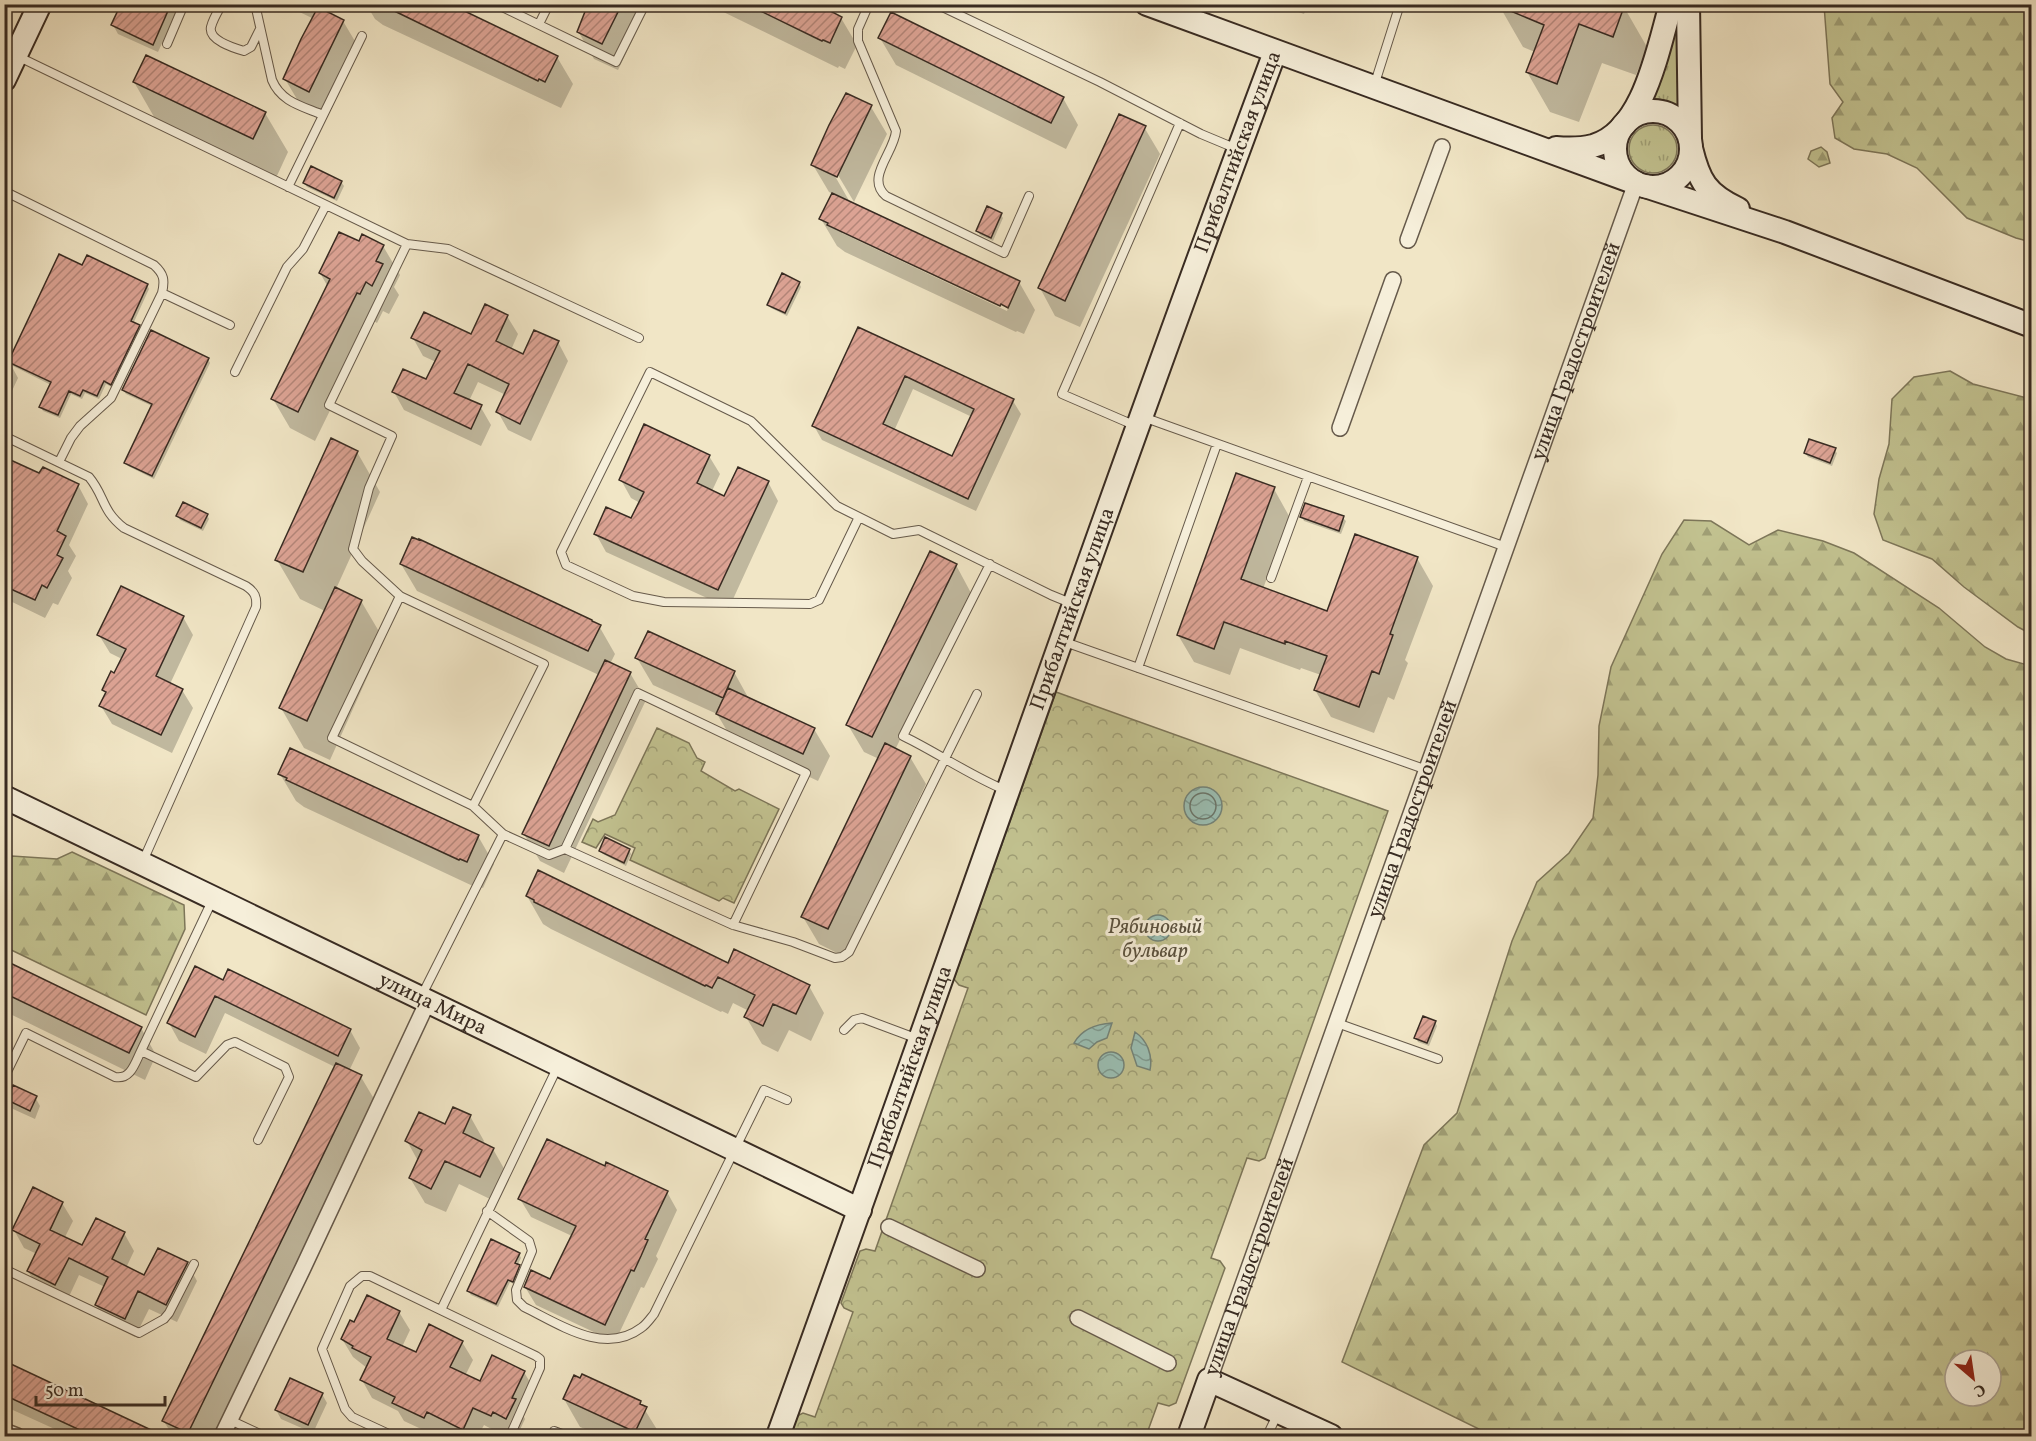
<svg xmlns="http://www.w3.org/2000/svg" width="2036" height="1441" viewBox="0 0 2036 1441" font-family="Vollkorn,serif">
<style>
.grass{fill:url(#grass-tufts);stroke:#7d7659;stroke-width:1.5}
.forest{fill:url(#forest-firs);stroke:#7d7659;stroke-width:1.5;fill-rule:evenodd}
.park{fill:url(#park-crowns);stroke:#7d7659;stroke-width:1.5}
.water{fill:url(#water-waves);stroke:#73847a;stroke-width:1.5}
.shadow{fill:#0003;fill-rule:evenodd}
.lines{fill:none;stroke-linecap:round;stroke-linejoin:round}
.shore{stroke:#6a766c;stroke-width:1.5}
.building{fill:url(#building-hatch);stroke:#382b22;stroke-width:1.5;fill-rule:evenodd}
.lane-casing{stroke:#665a4b;stroke-width:10}
.street-casing{stroke:#665a4b;stroke-width:18}
.secondary-casing{stroke:#382b22;stroke-width:26}
.lane{stroke:#f6efda;stroke-width:8}
.street{stroke:#f6efda;stroke-width:15}
.secondary{stroke:#f6efda;stroke-width:22}
.labels{text-anchor:middle;dominant-baseline:central;stroke-width:6;stroke-linejoin:round;paint-order:stroke}
.street-label{font-size:21px;fill:#382b22;stroke:#f6efda}
.park-label{font-size:21px;font-style:italic;fill:#5a513e;stroke:#f6efda}
</style>
<defs>
<pattern id="grass-tufts" width="24" height="20" patternUnits="userSpaceOnUse" patternTransform="scale(1.5)"><rect width="24" height="20" fill="#c2c290"/><path d="M3 7l-1-3M5 7V3M7 7l1-3M15 17l-1-3M17 17v-4M19 17l1-3" fill="none" stroke="#9f9e75"/></pattern>
<pattern id="forest-firs" width="22" height="20" patternUnits="userSpaceOnUse" patternTransform="scale(1.5)"><rect width="22" height="20" fill="#c2c290"/><path d="M5 1l3.5 6h-7zM16 11l3.5 6h-7z" fill="#9f9e75"/></pattern>
<pattern id="park-crowns" width="20" height="18" patternUnits="userSpaceOnUse" patternTransform="scale(1.5)"><rect width="20" height="18" fill="#c2c290"/><path d="M2 6a3 3 0 1 1 6 0M12 15a3 3 0 1 1 6 0" fill="none" stroke="#9f9e75"/></pattern>
<pattern id="water-waves" width="16" height="10" patternUnits="userSpaceOnUse" patternTransform="scale(1.5)"><rect width="16" height="10" fill="#9bc0b5"/><path d="M0 5q4-4 8 0t8 0" fill="none" stroke="#7f9c93"/></pattern>
<pattern id="building-hatch" width="6" height="6" patternUnits="userSpaceOnUse" patternTransform="scale(1.5)"><rect width="6" height="6" fill="#dca394"/><path d="M-1 1l2-2M0 6l6-6M5 7l2-2" fill="none" stroke="#b38578"/></pattern>
</defs>
<rect width="100%" height="100%" fill="#f1e6c6"/>
<filter id="stains"><feTurbulence type="fractalNoise" baseFrequency=".00333" numOctaves="4"/><feColorMatrix values="0 0 0 0 .2 0 0 0 0 .09 0 0 0 0 .02 0 0 0 .5 -.17"/></filter>
<radialGradient id="worn" r=".72"><stop offset=".6" stop-color="#630" stop-opacity="0"/><stop offset="1" stop-color="#630" stop-opacity=".3"/></radialGradient>
<path class="grass" d="M1677 17 1679 107 1664 100 1649 98Z
M1629 149a24 24 0 1 1 48 0a24 24 0 1 1-48 0Z"/>
<path class="forest" d="M1824 5H2031V242L2016 238 1967 218 1917 168 1887 154 1854 149 1835 138 1832 118 1843 102 1830 84Z
M1821 147 1827 152 1830 163 1819 167 1808 159 1811 151Z
M1950 371 1973 384 2031 399V634L2018 627 1964 587 1932 559 1883 540 1874 514 1879 479 1889 444 1892 399 1914 377Z
M1684 520 1711 521 1749 545 1778 530 1823 541 1854 553 1939 608 1985 647 2006 659 2031 666V1436H1493L1342 1362 1424 1145 1457 1113 1512 941 1537 882 1569 853 1593 818 1598 775 1599 726 1611 667 1662 554ZM1955 1360H1991V1396H1955Z
M72 852 184 905 185 929 146 1015 5 947V871L12 856 57 859Z"/>
<path class="park" d="M1056 692 1388 811 1265 1158 1259 1161 1247 1158 1211 1258 1220 1261 1225 1268 1176 1403 1169 1406 1158 1403 1146 1436H789L797 1416 803 1413 815 1417 853 1312 844 1308 841 1303 860 1251 866 1249 875 1251 968 988 959 985 954 979Z
M657 728 689 743 697 758 705 762 701 771 735 791 739 789 779 809 734 903 723 898 719 901 630 860 635 848 605 834 596 848 582 842 593 819 598 822 615 815Z"/>
<path class="water" d="M1184 806a19 19 0 1 1 38 0a19 19 0 1 1-38 0Z
M1145 928a13 13 0 1 1 26 0a13 13 0 1 1-26 0Z
M1112 1023 1107 1038 1097 1042 1089 1049 1074 1043C1082 1029 1096 1024 1112 1023Z
M1135 1032C1147 1040 1153 1055 1150 1070L1137 1066 1131 1048Z
M1098 1065a13 13 0 1 1 26 0a13 13 0 1 1-26 0Z"/>
<path class="shadow" d="M123 4H180L158 52 118 34 113 25Z
M283 4H321L319 9 343 21 359 48 325 118 301 106 285 79 314 19Z
M366 4H447L557 57 573 84 561 108 383 25 375 19Z
M590 4H650L618 70 594 59 578 31Z
M707 4H813L841 18 857 45 845 69 839 66 838 68Z
M1277 4H1308L1304 14Z
M1501 4 1624 7 1647 47 1636 75 1602 63 1579 122 1550 112 1527 72 1535 52 1523 47 1500 7Z
M880 38 1063 98 1078 125 1066 149 896 65Z
M134 82 265 113 288 152 276 178 157 122Z
M871 107 887 134 854 202 835 170 832 171 851 204 1019 282 1035 310 1024 334 1017 331 1016 332 845 252 837 246 821 219 833 194 829 192 813 165ZM842 230 1008 308 1007 311 842 233Z
M1144 127 1160 154 1080 327 1055 316 1040 288Z
M341 182 344 186 337 201 307 187 304 183Z
M1000 214 1003 218 993 241 980 235 978 231Z
M359 243 383 246 400 275 394 287 399 295 389 314 383 311 377 323 374 321 315 441 290 428 273 399 328 287 320 273Z
M60 256 83 267 147 285 149 289 133 324 139 326 141 330 113 388 106 384 99 399 85 393 82 399 71 394 60 418 43 411 41 407 51 385 11 365 18 378 4 408V358L9 363Z
M799 283 801 287 787 316 771 308 769 305Z
M507 316 518 334 511 350 524 356 558 342 568 361 531 441 508 430 498 412 506 395 478 382 469 401 480 406 491 425 481 446 404 410 394 392 427 381 436 362 423 356 413 338 472 336Z
M859 329 1013 401 1021 414 976 511 822 440 814 426ZM913 389 972 417 953 458 894 431Z
M208 359 210 363 154 479 128 466 125 462 152 406 126 394 123 390Z
M1834 450 1837 453 1832 466 1808 457 1805 453Z
M357 452 380 492 336 589 361 601 384 640 330 760 304 748 281 708 325 611 300 599 277 560Z
M709 456 720 474 712 491 725 498 768 482 778 501 729 608 606 552 596 534 632 520 640 503 631 498 621 480Z
M4 458 40 475 78 485 88 504 69 545 76 556 68 571 72 578 58 605 53 603 45 618 4 598Z
M1274 489 1289 516 1263 589 1328 612 1417 558 1433 586 1405 660 1408 663 1394 700 1388 697 1374 733 1331 717 1315 690 1321 675 1301 668 1300 670 1240 648 1230 675 1194 662 1178 635Z
M207 515 209 519 203 531 180 520 178 516Z
M1302 517 1343 518 1346 521 1341 534 1304 521Z
M401 564 599 626 615 654 610 664 630 673 646 700 564 873 540 861 524 834 599 675 417 591Z
M956 565 971 593 895 750 910 757 926 784 843 956 819 944 803 917 879 759 864 752 848 725Z
M183 617 193 635 170 684 182 690 193 708 172 753 112 724 101 706 106 695 104 690 115 675 122 659 110 653 99 635Z
M637 658 734 672 749 699 814 729 830 756 818 781 733 741 717 714 653 685Z
M280 774 478 836 494 864 483 888 476 885 475 887 304 807 296 801Z
M629 850 631 854 626 866 603 854 600 851Z
M527 896 729 965 809 986 824 1013 811 1041 789 1030 778 1052 762 1044 746 1017 749 1011 733 1003 728 1014 722 1011 721 1012 551 929 543 924Z
M4 962 141 1028 156 1055 145 1080 4 1011Z
M224 982 350 1030 360 1048 349 1071 361 1077 377 1104 215 1436H173L163 1420 335 1067 225 1013 206 1054 179 1041 169 1023Z
M1435 1022 1437 1026 1429 1046 1418 1042 1416 1038Z
M4 1052 14 1068 4 1087Z
M35 1097 40 1106 35 1119 13 1109 8 1100Z
M470 1116 484 1141 483 1144 493 1149 507 1174 494 1201 459 1184 446 1212 425 1203 410 1178 418 1161 407 1141Z
M605 1168 667 1192 677 1210 656 1256 658 1259 644 1288 641 1287 615 1342 536 1305 525 1287 551 1281 572 1236 531 1217 520 1199Z
M62 1203 73 1221 65 1237 83 1247 124 1233 134 1251 126 1268 145 1277 187 1263 197 1281 177 1322 149 1309 135 1337 107 1323 96 1305 105 1287 79 1275 66 1303 39 1290 28 1271 37 1254 24 1248 14 1230Z
M519 1254 521 1258 517 1266 521 1270 515 1285 510 1282 498 1307 471 1295 468 1291Z
M399 1312 410 1330 402 1347 417 1354 462 1342 473 1360 465 1376 480 1383 524 1372 535 1391 523 1415 525 1419 517 1436 503 1430 501 1434 484 1425 478 1436H451L437 1430 434 1435 404 1421 398 1411 372 1398 362 1380 367 1368 353 1357 342 1339 354 1324Z
M4 1362 153 1432 156 1436H70L4 1406Z
M322 1394 327 1403 313 1433 281 1419 276 1410Z
M564 1399 640 1402 661 1436H603L580 1427Z"/>
<g class="lines">
<path class="shore" d="M1190 806a13 13 0 1 1 26 0a13 13 0 1 1-26 0Z"/>
</g>
<path class="building" d="M121 4H171L153 45 111 25Z
M380 4H450L558 56 545 82 539 79 538 81Z
M588 4H622L602 44 577 32Z
M746 4H817L842 17 830 43 823 40 822 41Z
M1494 4H1625L1613 37 1579 24 1557 84 1526 72 1544 25Z
M318 7 344 20 309 92 283 79 301 39Z
M891 12 1064 97 1051 123 878 38Z
M146 55 266 112 253 139 133 82Z
M846 93 872 105 837 177 811 165 829 125Z
M1119 114 1146 126 1065 301 1038 288Z
M311 166 342 181 334 198 303 183Z
M832 193 1020 281 1008 308 1001 304 1000 306 827 225 828 223 819 219Z
M987 206 1002 213 991 238 976 231Z
M339 232 359 241 362 234 384 245 376 261 383 264 372 286 366 282 360 294 357 293 298 412 271 399 330 279 319 273Z
M59 254 82 265 87 255 148 284 131 321 140 325 111 385 104 381 97 396 83 390 80 396 69 391 58 415 39 407 51 382 8 362Z
M782 273 800 282 785 313 767 305Z
M485 304 508 315 496 341 523 354 534 330 559 341 520 424 496 412 509 384 468 364 454 393 482 405 471 429 392 392 403 369 426 379 440 351 411 338 424 312 471 334Z
M858 327 1014 399 968 499 812 426ZM905 376 974 409 952 456 883 424Z
M151 330 209 358 152 476 124 463 152 404 122 390Z
M644 424 710 455 697 483 724 496 738 467 769 481 718 590 594 534 606 507 631 518 644 492 619 480Z
M331 438 358 451 303 572 275 560Z
M1809 439 1836 448 1830 463 1804 453Z
M4 457 39 473 43 467 79 484 57 531 66 536 57 555 63 558 47 588 42 585 35 600 4 586Z
M1236 473 1275 487 1241 579 1327 611 1355 534 1418 557 1390 634 1393 635 1379 674 1372 671 1359 707 1314 690 1327 656 1285 641V644L1224 622 1214 649 1177 635Z
M183 502 208 514 201 528 176 516Z
M1305 503 1344 516 1339 531 1300 517Z
M412 537 419 540V539L592 620V621L601 625 588 651 400 564Z
M930 551 957 564 872 737 846 725Z
M121 586 184 616 156 676 183 689 161 735 99 706 106 692 102 690 111 671 114 673 126 649 97 635Z
M335 587 362 600 307 721 279 708Z
M648 631 735 671 723 698 635 658Z
M605 660 631 672 549 846 522 834Z
M728 688 815 728 803 754 716 714Z
M885 743 911 756 828 929 801 917Z
M290 748 479 835 467 862 460 859 459 860 286 780 287 778 278 774Z
M605 837 630 849 624 863 599 851Z
M538 870 728 963 734 949 810 985 796 1014 773 1004 763 1026 744 1017 755 995 718 977 712 988 706 985 705 986 534 902V900L526 896Z
M4 960 142 1027 129 1053 4 993Z
M195 966 223 980 228 969 351 1029 338 1056 215 996 195 1037 167 1023Z
M1423 1016 1436 1021 1427 1043 1414 1038Z
M336 1063 362 1075 188 1433 162 1421Z
M13 1085 37 1096 30 1111 7 1100Z
M453 1107 471 1115 463 1133 494 1148 480 1177 445 1161 431 1189 409 1178 422 1150 405 1141 419 1112 445 1124Z
M547 1139 605 1166 606 1162 668 1191 645 1239 648 1240 641 1256 634 1271 631 1270 605 1325 524 1287 531 1270 550 1279 576 1226 518 1199Z
M33 1187 63 1202 50 1230 82 1245 96 1218 125 1232 112 1259 144 1275 158 1248 188 1262 166 1305 138 1291 125 1319 95 1305 108 1277 69 1258 55 1285 27 1271 40 1244 12 1230Z
M491 1239 520 1253 515 1263 520 1265 513 1282 508 1280 496 1304 467 1291Z
M367 1295 400 1311 387 1339 416 1352 429 1324 463 1341 450 1367 480 1381 492 1355 525 1371 512 1398 516 1399 506 1419 493 1412 491 1416 473 1408 463 1430 427 1412 424 1418 392 1403 395 1397 360 1380 371 1357 352 1348 353 1346 341 1339 350 1320 354 1322Z
M4 1362 11 1364 166 1437H95L4 1395Z
M582 1374 641 1401 640 1404 647 1407 635 1432 563 1399 574 1375 580 1378Z
M290 1378 323 1393 308 1425 275 1410Z"/>
<g class="lines">
<defs>
<path id="lane" d="M222 4C218 11 213 19 211 27 208 40 234 48 244 51L251 47 260 29
M255 4 272 80C281 102 302 106 323 115
M496 4 616 62 645 4
M869 4 858 29V41L896 131C894 153 865 178 886 196L1004 253 1029 196
M936 4 1100 82 1201 134 1237 149
M539 24 549 4
M167 44 184 4
M17 56 407 244 448 249 639 338
M1374 86 1400 4
M288 187 362 36
M4 191 154 265C164 274 165 280 162 293L111 398 80 426 71 438 59 462
M162 293 230 325
M235 372 287 267 303 249 326 205
M1143 417 1506 547
M1136 426 1062 394 1180 123
M4 436 89 477C105 496 101 510 124 528L246 586C255 592 257 597 256 607L143 861
M859 517 819 600 810 604 664 602 633 596 566 565 561 552 650 372 751 421 837 506 893 534 919 530 1051 595 1073 604
M990 564 903 736C938 753 969 775 1005 790
M1271 578 1308 477
M400 596 362 561 353 549 369 488 392 436 329 405 407 244
M1062 641 1427 770
M1138 668 1217 444
M503 834 549 855 565 849 733 925 806 773 638 693 565 849
M733 925 793 942 835 958 842 957 849 952 977 694
M422 995 503 834 473 806 332 738 400 596 544 664 473 806
M1337 1023 1438 1059
M844 1030 854 1020 862 1018 918 1039
M141 1051 196 1077 227 1045 235 1042 285 1067 289 1077 258 1140
M4 1078 26 1033 115 1077C131 1080 135 1063 141 1051L212 901
M487 1211 529 1241 532 1251 516 1290 517 1300 524 1307C559 1324 604 1356 641 1328 646 1325 650 1319 654 1314L764 1090 787 1100
M4 1269 139 1333 164 1319 169 1313 194 1264
M441 1310 558 1066
M230 1420 264 1436
M554 1431 567 1436
M393 1436 352 1417 345 1409 322 1349 350 1286 362 1276H370L536 1356 540 1359V1368L510 1436
M1267 1436 1277 1415"/>
<g id="street">
<path d="M1408 240 1442 147"/>
<path d="M1340 428 1393 280"/>
<path d="M889 1227 977 1269"/>
<path d="M1078 1318 1168 1363"/>
<path id="s1" d="M1209 1380 1636 183"/>
<path d="M4 1431 17 1436"/>
<path d="M222 1436 303 1268 428 1001"/>
</g>
<g id="secondary">
<path d="M1147 4 1636 183"/>
<path d="M1688 4 1690 139"/>
<path d="M4 80 40 4"/>
<circle cx="1653" cy="149" r="38"/>
<path d="M1556 148C1568 149 1581 149 1593 146 1644 132 1658 48 1671 4"/>
<path d="M1691 148C1699 181 1706 194 1738 209"/>
<path d="M1645 186 1785 232 2032 326"/>
<path id="s2" d="M4 797 860 1210"/>
<path id="s3" d="M778 1436C945 976 1103 511 1275 52"/>
<path d="M1189 1436 1209 1380 1331 1436"/>
</g>
</defs>
<use href="#lane" class="lane-casing"/>
<use href="#street" class="street-casing"/>
<use href="#secondary" class="secondary-casing"/>
<use href="#lane" class="lane"/>
<use href="#street" class="street"/>
<use href="#secondary" class="secondary"/>
</g>
<g class="labels">
<g class="street-label">
<text stroke="none"><textPath href="#s3" startOffset="1364">Прибалтийская улица</textPath></text>
<text stroke="none"><textPath href="#s1" startOffset="1092">улица Градостроителей</textPath></text>
<text stroke="none"><textPath href="#s3" startOffset="878">Прибалтийская улица</textPath></text>
<text stroke="none"><textPath href="#s1" startOffset="606">улица Градостроителей</textPath></text>
<text stroke="none"><textPath href="#s2" startOffset="476">улица Мира</textPath></text>
<text stroke="none"><textPath href="#s3" startOffset="392">Прибалтийская улица</textPath></text>
<text stroke="none"><textPath href="#s1" startOffset="120">улица Градостроителей</textPath></text>
</g>
<g class="park-label">
<text x="1155" y="927">Рябиновый<tspan x="1155" dy="24">бульвар</tspan></text>
</g>
</g>
<rect width="2036" height="1441" fill="none" stroke="#f1e6c6" stroke-width="24"/>
<rect x="6" y="6" width="2024" height="1429" fill="none" stroke="#382b22" stroke-width="3"/>
<rect x="12" y="12" width="2012" height="1417" fill="none" stroke="#382b22" stroke-width="1.5"/>
<g transform="translate(1973 1378) rotate(151)"><circle r="28" fill="#f6efda" stroke="#aaa190" stroke-width="1.5"/>
<path d="M0-4.5L10 22L0 15L-10 22Z" fill="#8f2418"/>
<text y="-9" font-size="16" font-weight="bold" text-anchor="middle" fill="#382b22">С</text>
</g>
<path d="M36 1396v9h129v-9" fill="none" stroke="#382b22" stroke-width="3"/>
<text x="45" y="1396" font-size="18" fill="#382b22" stroke="#f6efda" stroke-width="4.5" paint-order="stroke">50 m</text>
<rect width="100%" height="100%" filter="url(#stains)"/>
<rect width="100%" height="100%" fill="url(#worn)"/>
</svg>
